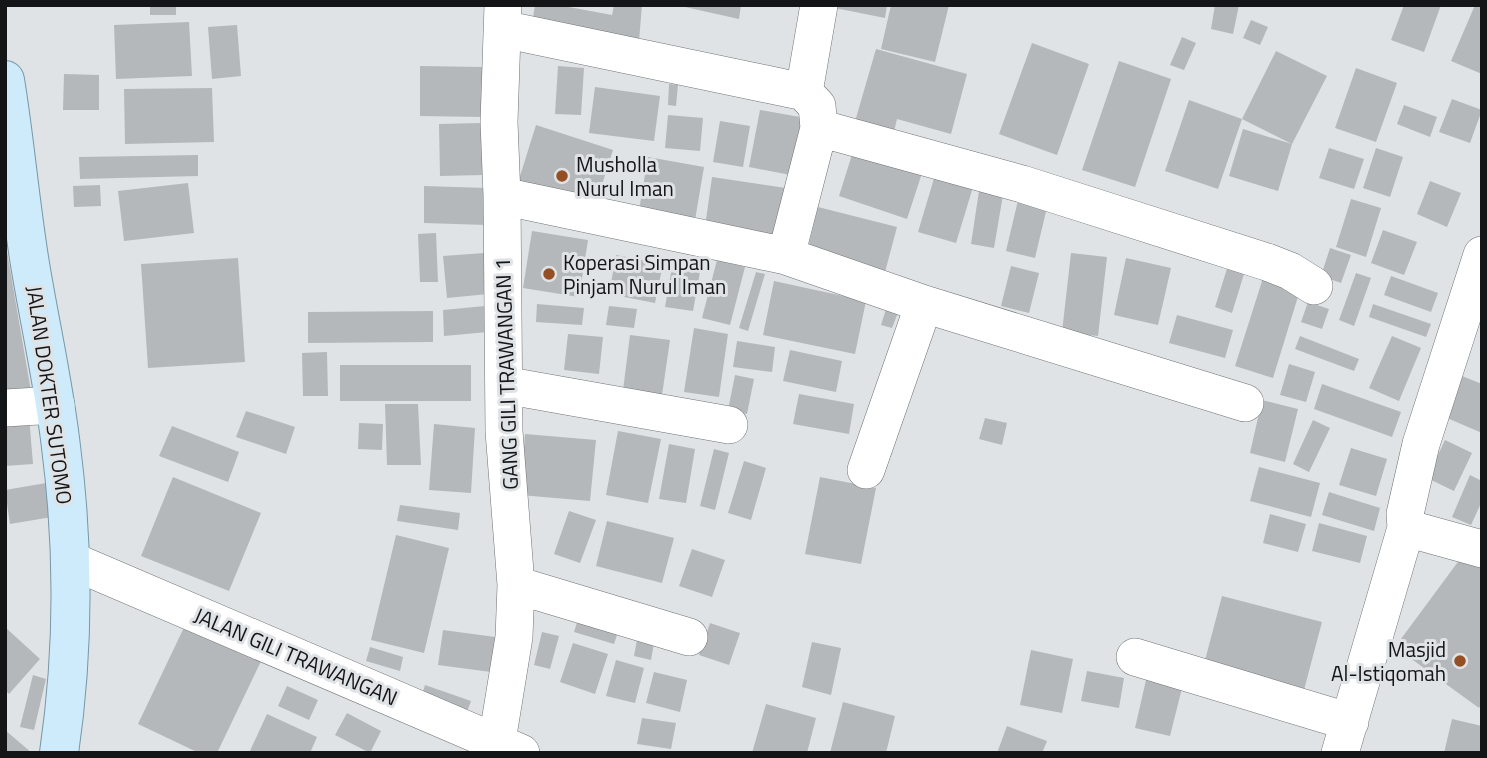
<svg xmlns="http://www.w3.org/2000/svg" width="1487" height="758" viewBox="0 0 1487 758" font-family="'Titillium Web',sans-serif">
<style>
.building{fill:#b5b8ba}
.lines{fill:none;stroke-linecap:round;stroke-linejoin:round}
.minor-casing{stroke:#6f7374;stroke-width:38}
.primary-casing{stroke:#7798a8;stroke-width:40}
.minor{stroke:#fff;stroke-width:37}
.primary{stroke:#cdebfa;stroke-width:38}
.poi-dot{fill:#954f25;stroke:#dfe3e5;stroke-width:2.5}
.labels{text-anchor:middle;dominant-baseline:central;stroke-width:6;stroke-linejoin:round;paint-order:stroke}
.poi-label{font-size:21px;fill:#141516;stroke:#dfe3e5;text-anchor:start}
.street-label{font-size:21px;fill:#141516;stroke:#dfe3e5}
</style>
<rect width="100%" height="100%" fill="#dfe3e5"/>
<path class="building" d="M150 5H176V15H150Z
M535 5H558L612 15 614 5H642L638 53 531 30Z
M676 5H741L739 19Z
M820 5H887L885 18Z
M891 5H949L935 62 881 49Z
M1215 5H1239L1233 34 1211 29Z
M1404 5H1441L1424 52 1391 40Z
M1475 5H1482V74L1451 61Z
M1251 20 1268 27 1260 45 1243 38Z
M189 22 192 76 116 79 114 25Z
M237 25 241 76 212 79 208 27Z
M1182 37 1196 43 1184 70 1170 65Z
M1032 43 1089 64 1057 155 999 134Z
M876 49 967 74 951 134 897 119 893 136 854 125Z
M1276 51 1327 76 1292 144 1278 191 1229 176 1243 129 1292 144 1242 119Z
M1119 61 1171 79 1135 187 1082 170Z
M420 66 482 67V117L420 116Z
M558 66 584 68 581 115 555 114Z
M1356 68 1397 83 1376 142 1335 128Z
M64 74 99 75V110H63Z
M669 84 678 85 676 106 668 105Z
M595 87 660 96 654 141 589 133Z
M212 88 214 142 125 144 124 89Z
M1452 99 1482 110 1470 143 1439 132Z
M1189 100 1242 119 1218 189 1165 171Z
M1404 105 1437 117 1430 137 1397 124Z
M760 110 811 119 801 177 749 167Z
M668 115 703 118 700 151 665 148Z
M720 121 750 126 743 167 713 162Z
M481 123 483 175 440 176 439 124Z
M536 125 613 150 593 213 516 189Z
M855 145 924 167 907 219 839 196Z
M1329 148 1364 159 1354 189 1319 178Z
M1376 148 1403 157 1390 197 1363 188Z
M198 155V176L80 179 79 157Z
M648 157 704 167 694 226 638 216Z
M935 175 973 187 956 243 918 232Z
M712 177 793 189 784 247 704 234Z
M1430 181 1461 193 1447 227 1417 214Z
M188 183 194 233 124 241 118 191Z
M100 185 101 206 74 207 73 186Z
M424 186 487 188V225L424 223Z
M979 191 1003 195 994 248 971 244Z
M1019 196 1048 203 1035 258 1006 251Z
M1351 199 1381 208 1366 257 1336 247Z
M818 207 897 227 885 272 807 252Z
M1383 230 1417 242 1404 275 1371 263Z
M532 231 588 240 579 297 523 288Z
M436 233 438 282H420L418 234Z
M5 240 32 397 5 401Z
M1330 248 1351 255 1341 283 1321 276Z
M484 253 488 294 447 298 443 256Z
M1071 253 1107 257 1098 336 1062 332Z
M616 255 663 264 655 303 609 294Z
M238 258 245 362 148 368 141 264Z
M1126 258 1171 268 1158 325 1114 315Z
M1230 259 1247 264 1232 313 1215 307Z
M717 260 745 267 730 325 702 318Z
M1011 266 1039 273 1029 313 1001 306Z
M672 267 700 272 693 311 665 307Z
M756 272 765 274 748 331 739 328Z
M1356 273 1371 278 1354 326 1339 320Z
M1391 276 1438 293 1431 312 1384 295Z
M1263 278 1300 290 1273 378 1235 366Z
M774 281 866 301 855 354 763 335Z
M1308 302 1329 309 1322 329 1301 322Z
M537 304 584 308 582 325 536 322Z
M1373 304 1431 324 1426 337 1369 317Z
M485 306 488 332 444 336 443 310Z
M609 306 637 309 634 328 606 325Z
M887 306 899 310 892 328 881 325Z
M433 311V342L308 343V312Z
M1177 315 1233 330 1225 358 1169 343Z
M694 328 728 334 719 397 684 392Z
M568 334 603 337 599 374 564 370Z
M630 335 670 340 662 395 623 390Z
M1300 336 1359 359 1354 371 1295 349Z
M1392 336 1421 348 1399 401 1369 388Z
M737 341 775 347 772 372 733 367Z
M790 350 842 361 836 392 783 381Z
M327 352 328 396H303L302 353Z
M1289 364 1315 372 1306 402 1280 395Z
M340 365H471V401H340Z
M1457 374 1482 384V433L1440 415Z
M735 375 754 379 747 414 728 410Z
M1322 384 1401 412 1392 437 1314 409Z
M799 394 854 404 849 434 793 424Z
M1262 400 1298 409 1285 462 1250 453Z
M385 404H418L421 465H387Z
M246 411 295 427 286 454 236 437Z
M29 416 33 464 5 466V417Z
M985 418 1007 423 1002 445 979 439Z
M1313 420 1330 428 1309 472 1293 464Z
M359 423 383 424 382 450 358 449Z
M434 424 475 428 471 493 429 490Z
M172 426 239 452 228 482 159 456Z
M618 431 661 439 648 503 606 495Z
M525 434 596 440 590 501 520 495Z
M1445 440 1472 453 1454 491 1427 478Z
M669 444 695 449 686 503 659 499Z
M1351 448 1387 459 1376 496 1339 485Z
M714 449 729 453 715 510 700 506Z
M744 461 766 468 751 520 728 513Z
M1259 467 1320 483 1311 517 1250 501Z
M1470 475 1482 481V501L1471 525 1452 517Z
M173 477 261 513 229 591 141 556Z
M820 477 876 488 861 564 805 554Z
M52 482 58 516 10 524 5 490Z
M1329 492 1380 508 1374 531 1322 515Z
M400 505 460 513 458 530 397 521Z
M569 511 596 520 580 563 554 554Z
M1270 514 1306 524 1298 552 1263 543Z
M607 521 674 538 662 583 596 566Z
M1319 523 1367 536 1360 563 1312 551Z
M396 535 449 548 424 653 371 640Z
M692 549 725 560 712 597 679 586Z
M1466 551 1482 562V703L1479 708 1395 647Z
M1222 596 1322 622 1304 690 1204 664Z
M579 616 619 629 614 644 574 632Z
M188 619 264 655 217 753H199L138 724Z
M710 623 740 633 729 665 699 655Z
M5 627 40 659 9 694 5 690Z
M443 630 510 639 506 674 438 665Z
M542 632 559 636 550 669 534 665Z
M637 640 654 643 651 660 634 656Z
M812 642 841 648 831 695 802 687Z
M573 643 608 654 595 694 560 682Z
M370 647 403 657 400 671 366 661Z
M1031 650 1073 659 1062 713 1020 705Z
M616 660 644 668 635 703 606 696Z
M1087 671 1124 678 1119 708 1081 701Z
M654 672 687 680 680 712 646 703Z
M33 675 46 679 34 730 20 727Z
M1146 680 1182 688 1170 736 1135 728Z
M425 685 471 701 465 717 420 702Z
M287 686 318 700 309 720 278 706Z
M843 702 895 716 886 753H830Z
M766 704 816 718 807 753H752Z
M347 713 381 731 370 753 335 735Z
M267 714 317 737 310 753H249Z
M642 718 676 723 671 749 637 744Z
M1452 719 1482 726V753H1444Z
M1007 726 1047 741 1042 753H997Z
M5 730 32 753H5Z"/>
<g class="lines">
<defs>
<path id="minor" d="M819 5 804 92 817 106 819 128 1022 184 1267 262 1290 271 1314 286
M503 29 804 92
M502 196 786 256 924 304 1245 403
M786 256 819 128
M504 385 729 425
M5 408 56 405
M866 470 924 304
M1406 528 1482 549
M70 560 521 753
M516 585 689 637
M1135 657 1350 722
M497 741 514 637 516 585 504 431 502 196 499 122 503 5
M1340 753 1406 528 1405 514 1421 444 1482 255"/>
<path id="primary" d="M5 80C15 141 20 203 30 264 40 325 54 385 61 447 74 548 74 651 59 753"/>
</defs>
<use href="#minor" class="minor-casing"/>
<use href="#primary" class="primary-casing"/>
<use href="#minor" class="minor"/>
<use href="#primary" class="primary"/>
</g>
<g class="poi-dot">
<circle cx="562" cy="176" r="7"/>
<circle cx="549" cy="274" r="7"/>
<circle cx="1460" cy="661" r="7"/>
</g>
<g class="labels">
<g class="poi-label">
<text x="576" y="164">Musholla<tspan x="576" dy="24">Nurul Iman</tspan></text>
<text x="563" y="262">Koperasi Simpan<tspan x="563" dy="24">Pinjam Nurul Iman</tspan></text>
<text x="1446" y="649" text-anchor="end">Masjid<tspan x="1446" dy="24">Al-Istiqomah</tspan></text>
</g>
<g class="street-label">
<text transform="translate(506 374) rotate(-92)">GANG GILI TRAWANGAN 1</text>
<text transform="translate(50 395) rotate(82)">JALAN DOKTER SUTOMO</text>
<text transform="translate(296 656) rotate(23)">JALAN GILI TRAWANGAN</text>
</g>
</g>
<rect width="1487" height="758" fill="none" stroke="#141516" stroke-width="14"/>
</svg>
